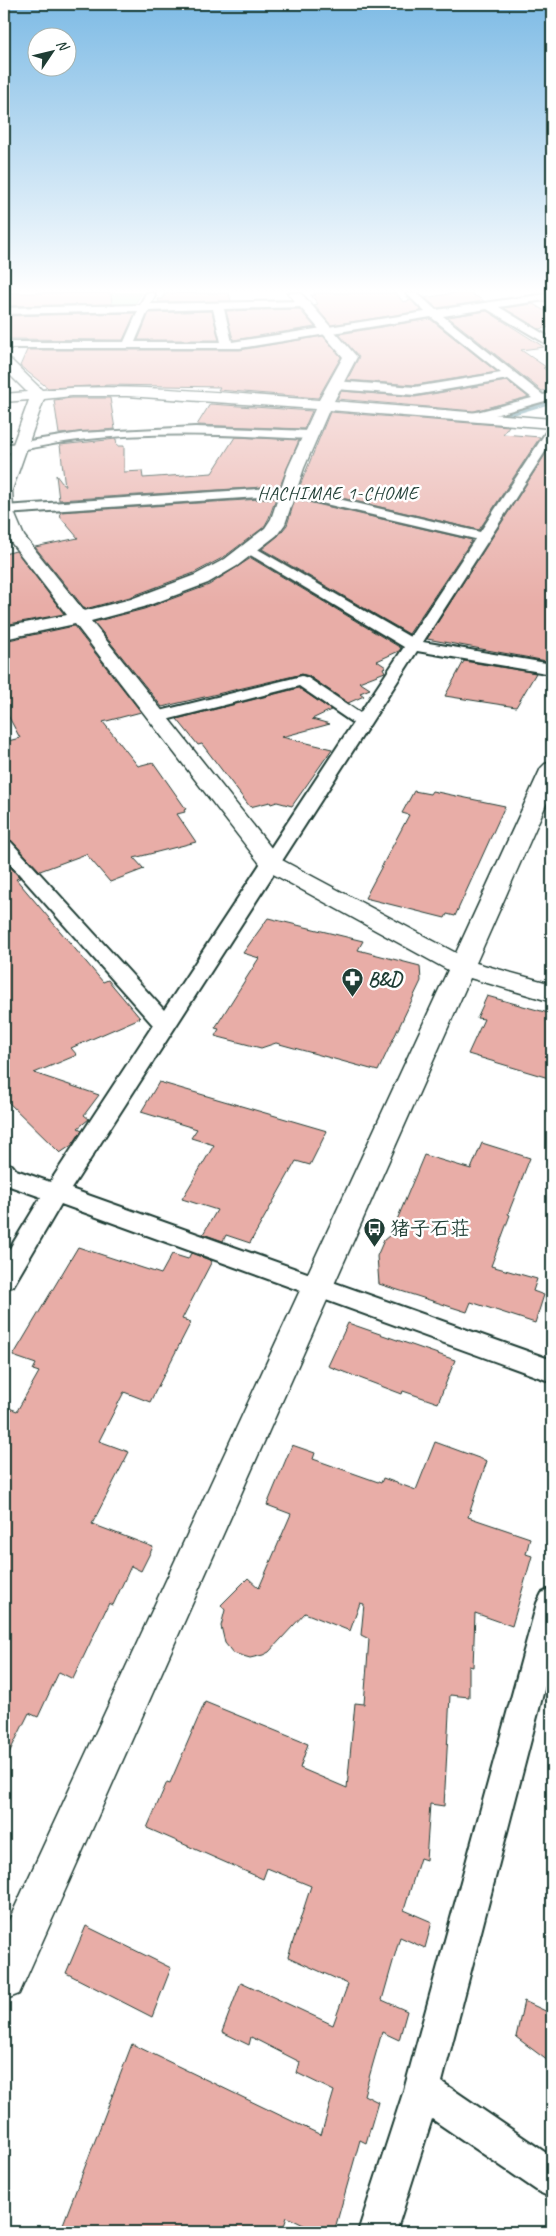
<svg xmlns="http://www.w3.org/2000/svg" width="556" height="2236" viewBox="0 0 556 2236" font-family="Caveat,'Klee One',sans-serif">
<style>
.green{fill:#a1dfa7;stroke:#608e6e}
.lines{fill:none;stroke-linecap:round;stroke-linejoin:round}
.stream{stroke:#598f9c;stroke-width:4.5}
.building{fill:#e8ada7;stroke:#1f3d34}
.minor-casing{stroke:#1f3d34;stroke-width:4}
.tertiary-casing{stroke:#1f3d34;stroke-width:3}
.minor{fill:#fff;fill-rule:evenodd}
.tertiary{fill:#fff;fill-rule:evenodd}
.labels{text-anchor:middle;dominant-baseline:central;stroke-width:5;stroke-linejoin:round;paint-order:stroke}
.far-neighbourhood-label{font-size:18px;letter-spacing:1px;fill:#1f3d34;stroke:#fff}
.poi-label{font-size:20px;font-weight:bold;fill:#1f3d34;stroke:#fff;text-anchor:start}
</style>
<rect width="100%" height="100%" fill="#fff"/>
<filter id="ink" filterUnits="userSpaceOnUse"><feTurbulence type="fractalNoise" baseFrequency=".02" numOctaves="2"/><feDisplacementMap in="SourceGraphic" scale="10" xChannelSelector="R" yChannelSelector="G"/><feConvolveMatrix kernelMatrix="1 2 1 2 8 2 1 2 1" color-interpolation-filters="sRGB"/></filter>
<g filter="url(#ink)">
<path class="green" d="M40 293H142L135 304 40 307 35 306Z"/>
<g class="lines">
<path class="stream" d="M508 414 552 401"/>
</g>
<path class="building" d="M10 293H111L112 304 4 306Z
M166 293H229L231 301 159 302 158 299H163V295H166Z
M314 293H396L403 302 411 300 421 311 331 325 314 305 318 304 311 295H316Z
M454 293H470L484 301 437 308 425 298Z
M533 304 552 315V327L539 329 504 308Z
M299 309 315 327 233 340 226 311Z
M212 311 219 340H138L149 313Z
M487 311 544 347 521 350 546 367 543 368 552 374V390L542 391 448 317Z
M135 313 123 340 4 339 6 319 4 316Z
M430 319 497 372 415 385 347 380 359 357 339 334Z
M323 336 341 357 318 398 218 390 220 387 111 385 48 388 20 366 27 350H240Z
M507 381 528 397 474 411 337 399 341 391 415 397Z
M72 398H110L115 429 59 434 54 400Z
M210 404 312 411 304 429 197 425Z
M330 412 509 426 503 434 540 437 479 530 299 488Z
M235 437 299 440 280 486 59 500 56 475 65 487 60 445 116 439 117 446H124V472L142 471 143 478 212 473Z
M552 444V662L427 639Z
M276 498 269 518 264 527 224 557 194 573 130 597 85 609 35 547 78 538 61 518 60 512Z
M295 499 472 540 409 634 262 549 278 536 287 525Z
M16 551 64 614 4 625V554Z
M251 558 401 648 399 651 377 661 386 667 383 668 385 672 359 682 370 689 360 693 364 696 348 703 309 676 302 674 162 707 94 622 144 609 209 585Z
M74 626 141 712 103 722 138 766 153 762 186 809 184 810 185 812 177 814 196 842 134 858 144 869 110 882 86 854 40 871 12 841 4 838V742L20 738 4 708V641Z
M464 661 536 673 516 707 445 696Z
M299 688 331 710 312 719 330 724 282 737 332 749 292 806 277 802 271 804 270 802 250 807 202 744 198 745 177 719Z
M414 791 430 794 432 791 505 806 455 916 447 914 445 918 365 898 409 815 402 813Z
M4 860 20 878 16 879 103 982 108 980 140 1018 71 1048 77 1055 34 1073 99 1095 84 1115 89 1119 78 1128 82 1130 72 1145 60 1153 4 1098Z
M268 918 363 941 358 950 420 966 421 981 378 1071 276 1043 261 1048 215 1036 219 1029 215 1028 259 958 243 953Z
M487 996 552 1014V1079L468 1054 484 1019 477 1018Z
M159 1082 327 1131 310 1165 296 1161 250 1243 226 1235 223 1241 203 1234 217 1210 182 1199 214 1145 191 1138 197 1129 141 1112Z
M482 1143 530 1158 508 1214 510 1215 491 1266 537 1279 533 1291 544 1295 535 1323 471 1302 467 1312 379 1284 377 1256 384 1240 395 1231 394 1227 424 1155 471 1169Z
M78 1247 161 1274 172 1254 188 1259 191 1253 212 1261 182 1319 191 1322 150 1402 124 1392 99 1441 129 1452 92 1524 153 1547 141 1571 131 1566 113 1605 109 1603 73 1679 59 1672 38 1717 29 1713 4 1763V1406L17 1411 39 1372 33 1370 36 1364 13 1356Z
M348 1323 455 1360 438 1403 403 1391 402 1394 328 1366Z
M435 1442 487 1461 468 1517 530 1538 526 1554 532 1556 512 1626 475 1613 473 1667 469 1666V1697L450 1695 444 1806 430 1804 426 1860 420 1858 404 1910 432 1922 425 1948 400 1937 382 2000 407 2011 399 2040 382 2032 364 2095 378 2102 366 2143 360 2140 334 2232H318L287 2217 282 2232H60L132 2044 321 2135 334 2091 297 2073 300 2062 251 2037 249 2045 222 2032 241 1982 333 2025 348 1984 288 1957 311 1886 267 1868 263 1879 147 1828 167 1782 170 1783 205 1702 308 1744 300 1768 347 1788 355 1703 364 1704 369 1639 361 1635 364 1604 360 1603 350 1631 305 1613 269 1652 263 1655 250 1658 233 1653 225 1643 221 1626 225 1610 221 1605 248 1578 259 1588 291 1514 267 1505 292 1445 315 1453 313 1459 381 1483 383 1478 416 1490Z
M86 1926 171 1968 152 2017 66 1973Z
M524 2001 552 2014V2064L516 2037Z"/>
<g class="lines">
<defs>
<path id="minor" d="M146 293H154L155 295 151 304 303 301 308 304 303 307 224 309 232 342 425 312 406 293H417L436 310 552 293V299L499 307 552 339V347L487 309 443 316 543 395 552 393V399L473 421 469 420 467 417 469 414 532 398 508 379 415 395 335 389 329 385 335 381 415 387 501 373 431 317 240 348H4V342H124L138 311 4 314V308L140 305ZM213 309 221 342H135L148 311Z
M195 427 310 431 316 435 310 439C233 435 155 431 79 440 53 443 29 449 4 453V445L80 433Z
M552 428V441L423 642 552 664V674L417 651 71 1189 552 1360V1382L61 1204 13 1286 4 1289V1258L41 1197 4 1184V1162L12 1165 16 1170 50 1182 153 1025 4 857V840L11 842 164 1010 353 723 299 686 158 722 152 721 150 717 152 713 302 676 308 678 360 713 404 647 242 550 244 547H254L410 637 475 539 287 495 5 514 4 506 287 487 480 532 548 429Z
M552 1588V1659L442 2082 552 2157V2198L539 2192 432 2119 396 2232H358L404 2090 537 1603 542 1593Z"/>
<path id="tertiary" d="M288 293H301L357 357 334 401 552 419V428L329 410 304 468 285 524 277 535 237 566 208 583 144 607 91 621 280 859 456 953 541 768 545 764 552 762V791L476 963 552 984V1002L470 978 19 1994 4 2000V1931L448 970 264 869 75 624 4 639V627L67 615 10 541 4 528V469L29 400 4 402V394L27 392 4 369V357L9 358 42 390C134 382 227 394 319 400L343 357ZM72 396H127L315 409 288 468 271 519 265 528 225 559 195 575 131 599 84 611 24 536 13 510 12 490 44 399Z"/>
</defs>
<use href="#minor" class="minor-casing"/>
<use href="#tertiary" class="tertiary-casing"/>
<use href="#minor" class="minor"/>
<use href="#tertiary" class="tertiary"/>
</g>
</g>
<linearGradient id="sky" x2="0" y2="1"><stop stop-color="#7ebbe5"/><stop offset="0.48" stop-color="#fff"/><stop offset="1" stop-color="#fff" stop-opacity="0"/></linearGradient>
<rect width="556" height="606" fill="url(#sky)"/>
<defs>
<symbol id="pharmacy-pin" viewBox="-11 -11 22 30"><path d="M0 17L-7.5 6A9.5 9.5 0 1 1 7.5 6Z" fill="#1f3d34" stroke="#fff"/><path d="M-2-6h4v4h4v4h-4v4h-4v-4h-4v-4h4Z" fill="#fff"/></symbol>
<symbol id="bus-pin" viewBox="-11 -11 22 30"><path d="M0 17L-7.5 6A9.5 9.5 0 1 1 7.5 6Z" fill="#1f3d34" stroke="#fff"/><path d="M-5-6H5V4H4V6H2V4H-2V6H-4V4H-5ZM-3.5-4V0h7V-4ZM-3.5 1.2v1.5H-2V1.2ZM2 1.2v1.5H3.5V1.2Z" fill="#fff"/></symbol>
</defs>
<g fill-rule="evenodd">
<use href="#pharmacy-pin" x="340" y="966" width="25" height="34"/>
<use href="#bus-pin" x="362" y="1216" width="25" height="34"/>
</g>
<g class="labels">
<g class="far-neighbourhood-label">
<text x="338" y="493">HACHIMAE 1-CHOME</text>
</g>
<g class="poi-label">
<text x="368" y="979">B&amp;D</text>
<text x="390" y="1228">猪子石荘</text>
</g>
</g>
<rect width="556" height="2236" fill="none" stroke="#fff" stroke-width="20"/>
<rect x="10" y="10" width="536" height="2216" fill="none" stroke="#1f3d34" stroke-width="2" filter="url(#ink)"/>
<g transform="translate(52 52) rotate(55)"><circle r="24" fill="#ffffff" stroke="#a5b1ae"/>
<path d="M0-4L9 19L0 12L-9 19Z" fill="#1f3d34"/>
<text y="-8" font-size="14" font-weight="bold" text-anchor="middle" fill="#1f3d34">N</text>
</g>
</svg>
